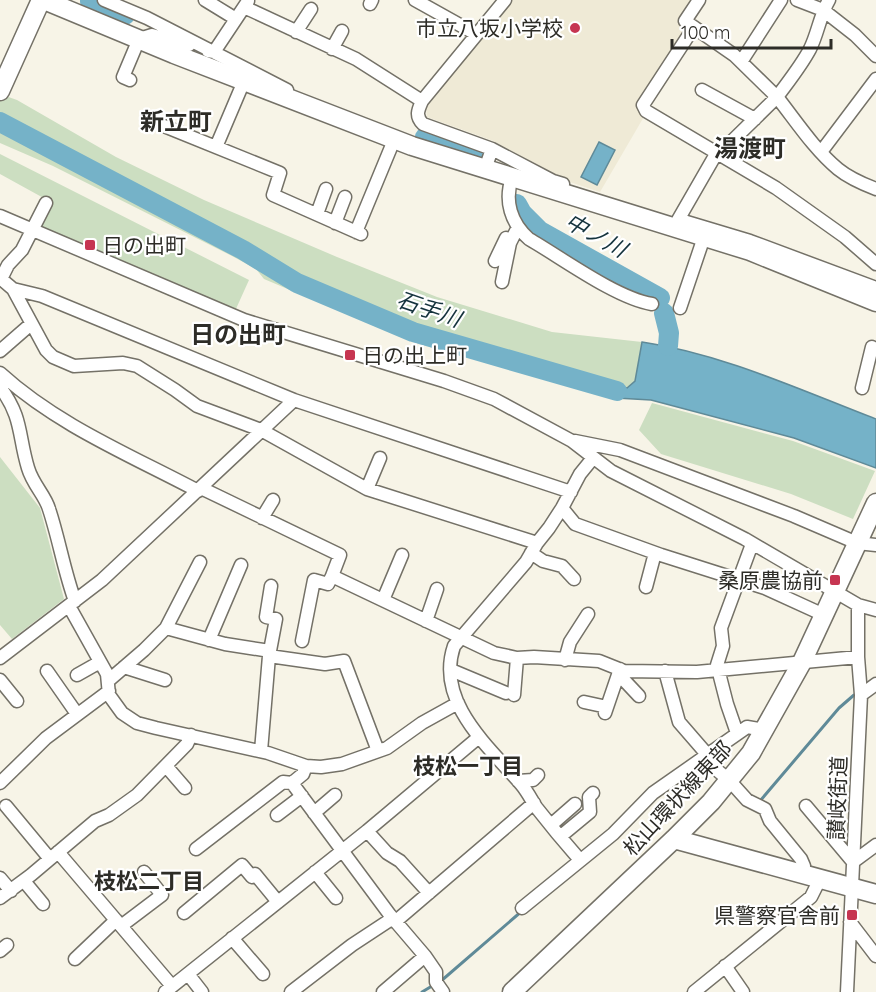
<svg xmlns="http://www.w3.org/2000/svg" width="876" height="992" viewBox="0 0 876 992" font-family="Quicksand,'Noto Sans JP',sans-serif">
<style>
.built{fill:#efead6}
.green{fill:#ccdec1}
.water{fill:#75b2c8;stroke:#5f8a98;stroke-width:1.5}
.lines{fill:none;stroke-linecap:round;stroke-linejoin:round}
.stream{stroke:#5f8a98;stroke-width:3}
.river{stroke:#75b2c8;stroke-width:20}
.street-casing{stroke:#747167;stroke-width:15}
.secondary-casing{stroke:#747167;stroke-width:21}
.street{stroke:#fff;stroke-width:12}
.secondary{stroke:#fff;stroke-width:18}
.poi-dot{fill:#c63551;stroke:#fff;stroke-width:2}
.labels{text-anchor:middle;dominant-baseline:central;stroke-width:4.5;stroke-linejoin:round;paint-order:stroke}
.poi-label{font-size:21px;fill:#2d2c27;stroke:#fff;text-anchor:end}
.street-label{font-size:21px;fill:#2d2c27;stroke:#fff}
.water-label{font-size:22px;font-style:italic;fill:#15333d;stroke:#fff}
.neighbourhood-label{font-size:22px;font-weight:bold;fill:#2d2c27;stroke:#fff}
.quarter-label{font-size:24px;font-weight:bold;fill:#2d2c27;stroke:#fff}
</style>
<rect width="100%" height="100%" fill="#f7f4e7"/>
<path class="built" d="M511 0H694L679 19 690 28 645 115 600 192 570 182 491 140 427 117 426 108Z"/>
<path class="green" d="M0 94 17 100 116 157 204 200 337 257 437 297 552 332 642 342 635 381 627 388 594 383 616 398 408 340 264 279 256 269 232 256 53 166 0 143Z
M0 154 249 280 235 311 36 226 49 201 0 174Z
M652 403 793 441 875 471 853 519 791 494 661 454 639 430Z
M0 457 40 508 64 599 12 639 0 625Z"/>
<path class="water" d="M599 142 615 150 597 185 581 177Z
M642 342C723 354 800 390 876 419V468L794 438 651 400 616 398 592 382 627 388 635 381Z"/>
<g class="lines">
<path class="stream" d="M760 801 839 708 854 695
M441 981 522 911
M422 992 432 986"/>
<path class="river" d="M90 1 125 15
M0 122 243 250 297 283 413 332 617 391
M425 137 475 156
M517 204 522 213 540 231 660 298
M664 313 669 333 668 346"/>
<defs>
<path id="street" d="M104 0 147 18 287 90
M205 0 236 19
M415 0 476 34
M797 0 823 10 855 35 876 56
M829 0C820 15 818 33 810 49 801 66 788 82 777 97 796 121 814 149 838 169 849 178 863 184 876 189
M370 4 372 0
M244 7 356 59 422 101
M694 27 643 105 646 111 776 188 845 237 876 264
M296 32 311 9
M332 49 342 31
M208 51 214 52 248 1
M741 62 781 0
M130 80 123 77 139 39 152 35 189 45
M702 90 755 119
M164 126 280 173 273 195 361 234
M216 147 244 81
M492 149 553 181 563 184
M821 152 876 79
M485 169 492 149 423 124C415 116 418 110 422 101L505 0
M512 178C504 201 511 223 529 239 562 258 616 298 652 304
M317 214 326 189
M0 216 244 320 444 381 494 399 572 441 611 471 745 539 858 605 876 610
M678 220 716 154 729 144 777 97 734 55 685 21 699 0
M680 220 750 241 876 288
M335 223 345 197
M356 232 394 140
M495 261 506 238
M0 278 13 289 42 296 294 400 571 492
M1 279 8 265 22 250 46 203
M502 282 510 243 518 227
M13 289 46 350 53 357 74 366 123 363 137 366 175 390 197 406 261 430 367 489 537 543
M680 308 704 237
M0 351 31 324
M0 373C57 425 130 455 198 491
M0 387C23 418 18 435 28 468 33 485 45 495 49 509 59 539 64 571 75 601
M862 388 872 347
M575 441 620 450 794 516 857 543 876 545
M201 488 340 555 332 576 494 653 517 658 534 657 599 661 624 671 697 672 858 657
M367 489 380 458
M562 508 575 524 661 555 765 588 824 615
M262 518 273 500
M531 553 543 561 562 566 574 579
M646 587 655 553
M383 600 402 555
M69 606 107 674 109 695 122 713 137 723 156 728 268 753 306 766 321 767 342 764 387 748 422 723 458 703
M426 621 437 589
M166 628 225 644 270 651
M209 640 241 565
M302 641 314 580 328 584 332 576
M269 656 276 619 266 617 271 586
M0 658 102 580 294 400
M565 660 570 642 588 614
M124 667 165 680
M451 670 506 693
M47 671 77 714
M665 671 679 722 705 752 708 761 718 771 729 780 747 800 765 809 770 821 801 859 804 866 802 874
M77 675 100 662
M617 678 624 680 639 696
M0 680 17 701
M108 681 144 650 166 628 200 562
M514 695 517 658
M861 695 876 684
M584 702 607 707
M605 713 620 669
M737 733 727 704 717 665 723 646 721 628 752 544
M261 751 269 656 325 664 344 661 378 751
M166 766 185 788
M306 766 303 774 292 783 390 915 425 956 436 972V982L443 992
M518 781 533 780 538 775
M0 783 46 738 109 691
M6 806 50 859
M806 806 853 862 876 845
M314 813 335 795
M277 815 302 796
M551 825 575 804
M367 831 387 853 400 861 429 893
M561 836 590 812 589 797 593 793
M196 849 283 782 292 783
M58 852 172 986
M580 860C565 843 550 825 536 807 531 799 527 791 521 784 489 747 435 702 454 646L526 562 537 543 549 528 562 508 580 474 593 458
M315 872 336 898
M0 878 11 891
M24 881 43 904
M0 898 31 875 95 821 109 815 137 795 187 744 191 735
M522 908 613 834 653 793 747 727 765 730
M184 913 242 865 252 877 255 874 278 902
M396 921 534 803
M850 922 876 956
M121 926 162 895 144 872
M232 938 263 974
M0 951 7 945
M75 959 116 920
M725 966 743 992
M188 974 202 992
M165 992 367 831 479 737
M291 992 352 945 393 918
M383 992 425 956
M694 992 811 897 820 879
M847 992 861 695 858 657V605"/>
<path id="secondary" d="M44 0 174 54 412 146 750 251 876 302
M0 91 41 0
M674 839 876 894
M512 992 674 839 711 802 751 753 802 662 876 503"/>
</defs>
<use href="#street" class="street-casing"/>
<use href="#secondary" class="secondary-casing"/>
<use href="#street" class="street"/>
<use href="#secondary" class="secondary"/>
</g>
<g class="poi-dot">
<circle cx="575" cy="28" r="6"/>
<rect x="84" y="239" width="12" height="12" rx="3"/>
<rect x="344" y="349" width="12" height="12" rx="3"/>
<rect x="829" y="574" width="12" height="12" rx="3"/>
<rect x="846" y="909" width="12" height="12" rx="3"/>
</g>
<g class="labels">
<g class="poi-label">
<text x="563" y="28">市立八坂小学校</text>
<text x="102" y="245" text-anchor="start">日の出町</text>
<text x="362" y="355" text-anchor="start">日の出上町</text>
<text x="823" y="580">桑原農協前</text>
<text x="840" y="915">県警察官舎前</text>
</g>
<g class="street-label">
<text transform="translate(677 798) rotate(-47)">松山環状線東部</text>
<text transform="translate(837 798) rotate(-88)">讃岐街道</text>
</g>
<g class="water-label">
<text transform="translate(596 235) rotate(29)">中ノ川</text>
<text transform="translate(429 309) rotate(19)">石手川</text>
</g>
<g class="neighbourhood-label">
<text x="468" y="766">枝松一丁目</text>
<text x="149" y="881">枝松二丁目</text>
</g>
<g class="quarter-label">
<text x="176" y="121">新立町</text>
<text x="750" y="148">湯渡町</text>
<text x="238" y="334">日の出町</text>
</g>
</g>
<path d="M672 39v9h159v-9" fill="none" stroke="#2d2c27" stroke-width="3"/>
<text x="681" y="39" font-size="18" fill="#2d2c27" stroke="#ffffff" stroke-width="4.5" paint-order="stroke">100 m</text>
</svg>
